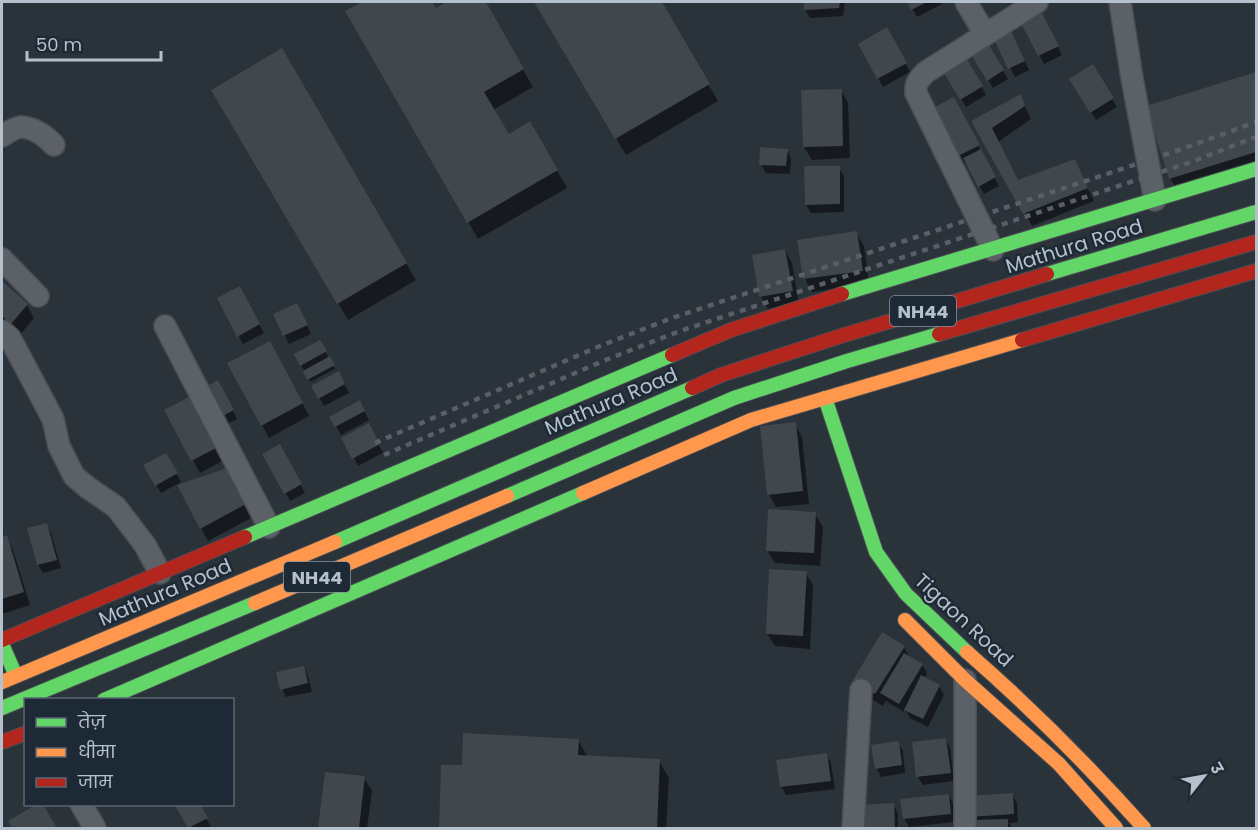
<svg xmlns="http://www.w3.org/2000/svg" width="1258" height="830" viewBox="0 0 1258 830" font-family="Poppins,'Noto Sans Devanagari',sans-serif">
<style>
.shadow{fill:#0007}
.building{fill:#40474d}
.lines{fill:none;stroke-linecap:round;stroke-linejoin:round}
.street-casing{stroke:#494e54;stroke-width:24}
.fast-casing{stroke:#494e54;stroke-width:16}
.slow-casing{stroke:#494e54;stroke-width:16}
.jam-casing{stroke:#494e54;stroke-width:16}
.street{stroke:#5b6167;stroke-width:21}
.fast{stroke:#63d668;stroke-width:14}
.slow{stroke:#ff974d;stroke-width:14}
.jam{stroke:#b3261e;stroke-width:14}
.rail{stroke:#595f66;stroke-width:4.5;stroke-dasharray:6 6;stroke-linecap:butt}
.labels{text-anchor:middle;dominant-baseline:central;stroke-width:5;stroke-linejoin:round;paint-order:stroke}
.shield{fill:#1d2a35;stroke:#87939e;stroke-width:1.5}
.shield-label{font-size:18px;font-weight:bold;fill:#b4c0cb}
.street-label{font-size:20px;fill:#b4c0cb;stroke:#1d2a35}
</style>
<rect width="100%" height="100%" fill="#2a323a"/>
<path class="shadow" d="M365 2H430L435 10 449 2H484L533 87 493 110 508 136 530 123 567 188 478 239 347 12Z
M536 2H660L718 101 626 155Z
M806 2H845L843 16 810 18 805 10Z
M908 2H940L942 4 917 17Z
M1046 23 1062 55 1044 64 1023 24Z
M887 29 910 72 883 87 860 45Z
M996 40 1015 41 1029 70 1015 77Z
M989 47 1008 79 993 88 974 57Z
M281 50 416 280 348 320 213 90Z
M967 61 986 95 966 107 946 74Z
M1092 66 1117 107 1096 120 1071 79Z
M1256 73V171L1180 195 1170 178 1148 107Z
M841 90 848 103 850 158 812 160 804 147Z
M1020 96 1031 119 998 142 1018 182 1074 161 1094 201 1032 226 973 121Z
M954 99 999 186 984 194 966 162 964 163 960 155Z
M787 150 791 158 790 174 766 173 761 164Z
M839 168 844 176V212L811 213 806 205Z
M856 233 864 246 869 284 812 292 805 279 799 241Z
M785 250 792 263 799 304 768 309 761 296Z
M2 283 27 305 34 318 19 336 2 321Z
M239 288 264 333 243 344 219 299Z
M302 314 311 334 289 344 275 315Z
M320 342 335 369 310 382 296 355Z
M277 355 309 416 269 438 262 425Z
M338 373 349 393 324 406 313 387Z
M218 382 237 419 221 427Z
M359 402 369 420 341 435 331 417Z
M166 411H196L222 461 200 473Z
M795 424 802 437 809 504 776 507 769 494Z
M368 425 383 453 358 466 343 438Z
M280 446 305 493 290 501 264 454Z
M166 455 181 482 161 493 145 466Z
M227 470 253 517 208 541 201 528Z
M815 514 823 527 820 566 775 563 767 550Z
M46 525 51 533 61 568 43 573 38 565Z
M6 537 13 550 30 605 2 614V539Z
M806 573 813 585 810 649 775 646 767 634Z
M904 647 910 658 922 665 927 673 924 679 939 686 944 695 928 727 910 718 905 709 904 712 886 701 883 706 862 693 854 680Z
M304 667 308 676 312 692 286 697 282 689Z
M945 739 950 748 954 781 923 785 918 777 914 743Z
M578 740 588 757 659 761 669 778 666 828H440L443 766 463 767Z
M898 743 903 751 905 773 881 777 876 768Z
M826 755 831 763 835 789 786 795 781 786Z
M326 773 364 778 372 791 367 828H320Z
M949 795 953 804 955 822 909 827 904 818Z
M1012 795 1017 803 1018 822 1009 823 1012 828H969L970 816Z
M41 804 55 828H14L10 822Z
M175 804H198L211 827 189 828Z
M893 805 898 813V828H858Z"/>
<path class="building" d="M362 2H432L436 8 446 2H486L524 69 484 92 509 134 530 121 558 170 467 223 345 11Z
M534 2H662L710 84 615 139Z
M804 2H840L839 8 804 10Z
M907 2H927L911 10Z
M1042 13 1059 46 1038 56 1021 23Z
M887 27 907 63 877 79 858 44Z
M1011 31 1025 61 1008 69 994 39Z
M989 45 1004 70 987 81 972 56Z
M282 48 407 263 337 304 211 90Z
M967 59 983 86 960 100 944 73Z
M1093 64 1114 98 1090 113 1069 79Z
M1256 72V152L1169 179 1146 106Z
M842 89 843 146 803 147 801 90Z
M1021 94 1025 106 992 128 1018 180 1075 159 1088 188 1023 214 971 121Z
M954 97 980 145 958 156 933 108Z
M760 147 788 149 786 166 759 165Z
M981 149 996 177 978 187 963 158Z
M804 166H840V204L805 205Z
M857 231 863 271 803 279 797 240Z
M785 249 793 291 759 297 752 255Z
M2 281 28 304 11 324 2 316Z
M240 286 260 324 237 337 217 298Z
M297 303 308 325 283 336 273 314Z
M320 340 327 351 300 366 294 354Z
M270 341 303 403 261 426 227 363Z
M330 356 335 365 307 380 303 371Z
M339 371 345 384 318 399 311 386Z
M218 380 234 410 215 420 200 390Z
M189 397 216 448 191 461 164 410Z
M360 400 365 411 335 427 329 417Z
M796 422 803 491 767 495 760 426Z
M369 423 380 444 352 459 341 438Z
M280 444 302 484 284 494 262 454Z
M166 453 178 473 155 486 143 465Z
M227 468 246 504 200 529 177 485Z
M768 509 816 512 814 553 766 551Z
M47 523 57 560 37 565 27 528Z
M7 535 24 592 2 599V537Z
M769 569 807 571 803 636 766 634Z
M882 632 905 646 875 694 853 680Z
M904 653 923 664 899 704 880 693Z
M304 666 308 683 280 690 276 672Z
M921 675 940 685 923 719 904 710Z
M463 733 579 739 578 755 660 759 657 828H439L441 765H462Z
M946 738 951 773 916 777 912 742Z
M899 741 902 765 875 769 871 745Z
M827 753 831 781 780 787 776 760Z
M325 772 365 776 359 828H318Z
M1013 793 1014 814 969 817 967 796Z
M949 794 951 814 903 819 900 799Z
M894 803 895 828H857L856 805Z
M37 804H43L57 828H12L8 821Z
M174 804H200L208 818 188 828Z
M1008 819V828H967V820Z"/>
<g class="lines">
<defs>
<path id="street" d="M966 2 985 34
M1120 2 1132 78 1155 200
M2 136C7 133 14 128 20 127 33 127 46 136 54 145
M993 250 916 93C915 83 919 79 926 72L1037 2
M2 259 38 296
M165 326 269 527
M2 331 10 338 53 419 59 446 74 476 87 487 116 507 145 545 160 573
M965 680V828
M81 804 95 828
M853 828 861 690"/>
<path id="fast" d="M1047 274 1256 212
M842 294 1256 169
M825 398 876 552 906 594 967 652
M507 496 734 398 847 361 939 334
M245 537 672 355
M335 542 692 388
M2 644 16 676
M104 700 583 493
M2 708 255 603"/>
<path id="slow" d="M583 493 751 420 1022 340
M255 603 507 496
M905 620 965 680 1059 764 1116 828
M967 652C1030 707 1088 765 1144 828
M2 682 335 542"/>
<path id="jam" d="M939 334 1256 242
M1022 340 1256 271
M672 355 731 330 842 294
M692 388 721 375 841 336 1047 274
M2 640 245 537
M2 742 26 733"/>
</defs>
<use href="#street" class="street-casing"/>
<use href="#fast" class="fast-casing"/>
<use href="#slow" class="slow-casing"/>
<use href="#jam" class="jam-casing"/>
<use href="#street" class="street"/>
<use href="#fast" class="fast"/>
<use href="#slow" class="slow"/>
<use href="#jam" class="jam"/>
<path class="rail" d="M375 443 600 346 672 318 1182 149 1256 122
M384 455 608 359 680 331 1191 162 1256 137"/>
</g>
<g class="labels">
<g class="shield">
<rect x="890" y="296" width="66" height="30" rx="4.5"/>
<rect x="284" y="562" width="66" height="30" rx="4.5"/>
</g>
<g class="shield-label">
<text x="923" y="311">NH44</text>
<text x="317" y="577">NH44</text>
</g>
<g class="street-label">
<text transform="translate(1074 246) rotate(-17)">Mathura Road</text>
<text transform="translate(611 401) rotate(-23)">Mathura Road</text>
<text transform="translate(165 592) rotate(-23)">Mathura Road</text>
<text transform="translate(964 620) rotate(43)">Tigaon Road</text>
</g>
</g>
<rect width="1258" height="830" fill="none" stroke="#b4c0cb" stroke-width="6"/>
<rect x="24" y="698" width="210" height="108" fill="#1d2a35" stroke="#596671" stroke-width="1.5"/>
<rect x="36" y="718" width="30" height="9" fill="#63d668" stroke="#596671" stroke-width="1.5"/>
<text x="78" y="728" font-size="18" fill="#b4c0cb">तेज़</text>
<rect x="36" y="748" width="30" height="9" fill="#ff974d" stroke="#596671" stroke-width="1.5"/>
<text x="78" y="758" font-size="18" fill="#b4c0cb">धीमा</text>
<rect x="36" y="778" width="30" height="9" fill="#b3261e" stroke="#596671" stroke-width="1.5"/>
<text x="78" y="788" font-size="18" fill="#b4c0cb">जाम</text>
<g transform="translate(1204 776) rotate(59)" stroke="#1d2a35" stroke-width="4.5" paint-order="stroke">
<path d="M0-4.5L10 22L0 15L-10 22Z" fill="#b4c0cb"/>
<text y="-9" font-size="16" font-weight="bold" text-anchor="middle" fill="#b4c0cb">उ</text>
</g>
<path d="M27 51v9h134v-9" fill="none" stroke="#b4c0cb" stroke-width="3"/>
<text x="36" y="51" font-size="18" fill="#b4c0cb" stroke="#1d2a35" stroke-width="4.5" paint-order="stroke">50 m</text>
</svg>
